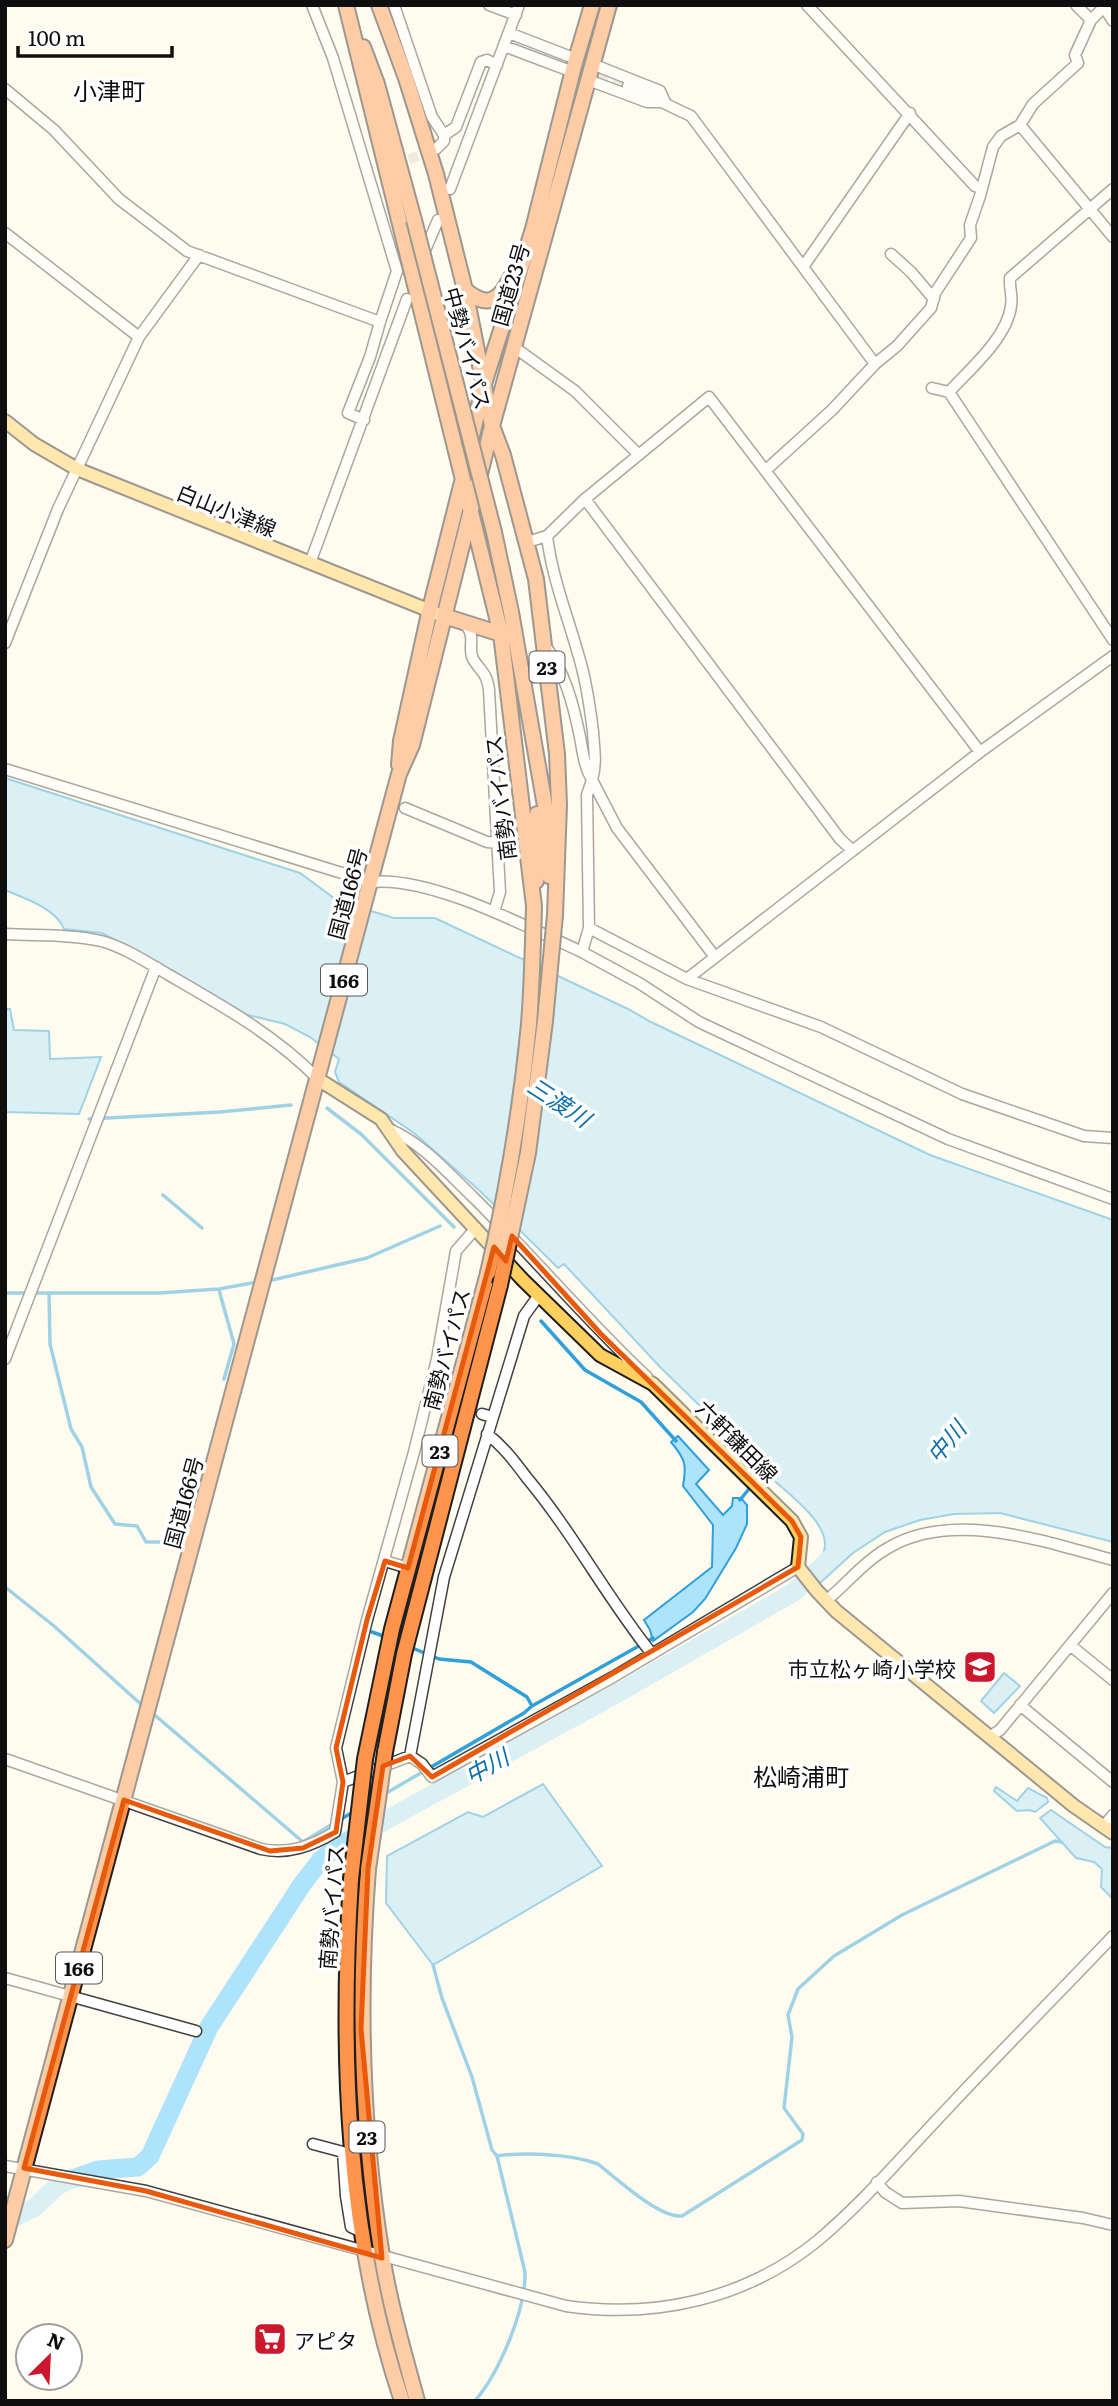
<svg xmlns="http://www.w3.org/2000/svg" width="1118" height="2406" viewBox="0 0 1118 2406" font-family="Literata,'Noto Sans JP',serif">
<style>
.water{fill:#aee3fc;stroke:#2ea0da;stroke-width:2}
.lines{fill:none;stroke-linecap:round;stroke-linejoin:round}
.stream{stroke:#2ea0da;stroke-width:3.5}
.river{stroke:#aee3fc;stroke-width:19}
.minor-tunnel{stroke:#dbd7cd;stroke-width:10;stroke-dasharray:10 5;stroke-linecap:butt}
.minor-casing{stroke:#414141;stroke-width:13}
.major-casing{stroke:#1f1f1f;stroke-width:16}
.highway-casing{stroke:#1f1f1f;stroke-width:18}
.minor{stroke:#fff;stroke-width:10}
.major{stroke:#ffcf5f;stroke-width:12}
.highway{stroke:#ff944d;stroke-width:14}
.highway-bridge-casing{stroke:#1f1f1f;stroke-width:18;stroke-linecap:butt}
.highway-bridge{stroke:#ff944d;stroke-width:14}
.marked{fill:none;stroke:#e8590c;stroke-width:5;stroke-linejoin:round}
.labels{text-anchor:middle;dominant-baseline:central;stroke-width:7;stroke-linejoin:round;paint-order:stroke}
.shield{fill:#fff;stroke:#565656;stroke-width:2}
.shield-label{font-size:19px;font-weight:bold;fill:#0e0e0e}
.street-label{font-size:21px;fill:#0e0e0e;stroke:#fff}
.poi-label{font-size:21px;fill:#0e0e0e;stroke:#fff;text-anchor:end}
.water-label{font-size:23px;font-style:italic;fill:#0b6fac;stroke:#fff}
.quarter-label{font-size:24px;fill:#0e0e0e;stroke:#fff}
</style>
<rect width="100%" height="100%" fill="#fffbef"/>
<path class="water" d="M5 778 300 873 338 901 394 918H435L628 1009 651 1022 930 1155 1113 1220V1542L1000 1513 954 1514 920 1520 885 1532 853 1553 820 1583 809 1568C813 1565 819 1561 822 1556 838 1528 787 1493 769 1476L763 1482 754 1473 761 1465 660 1367 564 1264 558 1268 480 1191 414 1133 339 1082 335 1072 339 1059 310 1037 285 1024 248 1015 163 965 102 933 64 929C57 909 24 898 5 890Z
M5 1009H10L14 1030 49 1031 50 1059 101 1057 79 1114 5 1112Z
M678 1436 709 1470 696 1484 723 1515 732 1506 733 1498H741L747 1505V1524L736 1548 705 1599 693 1612 653 1641 650 1630 644 1620 712 1567 713 1525 683 1486C687 1464 685 1459 671 1442Z
M1004 1673 1020 1686 994 1713 981 1701Z
M543 1784 602 1866 433 1965 386 1903 387 1856 468 1812 483 1817Z
M996 1787 1017 1801 1028 1788 1047 1798 1048 1802 1035 1812 1029 1810 1017 1811 994 1791Z
M1051 1810 1105 1847 1113 1848V1899L1101 1887 1102 1869 1094 1862 1076 1858 1040 1818Z"/>
<g class="lines">
<path class="stream" d="M327 1108 362 1135 454 1227
M89 1119 220 1112 291 1105
M163 1195 202 1228
M268 1281 367 1258 440 1226
M219 1290 234 1344 224 1379
M5 1293H159L219 1289 257 1282
M49 1293 50 1344 71 1429 82 1447 91 1487 115 1524 137 1526 146 1542H180
M541 1321 585 1370 641 1402 676 1441
M740 1500 761 1474
M5 1587 54 1626 144 1707
M372 1632 386 1637
M410 1647 439 1659 471 1662 527 1697 532 1706 653 1638
M150 1711 303 1842 334 1823
M383 1795 524 1713 532 1706
M341 1819 355 1811
M433 1965 442 1998 472 2077 492 2150 497 2156 525 2272C526 2310 499 2373 475 2401
M497 2156C525 2152 572 2154 598 2164 617 2179 659 2218 682 2216L802 2140 803 2134 784 2108 792 2037 788 2015 798 1989 834 1956 902 1915 1055 1841 1061 1842"/>
<path class="river" d="M5 2222 34 2208 57 2186 67 2181 98 2170 138 2167 150 2156 209 2027 303 1883 320 1861 335 1848 618 1693 794 1592 833 1556"/>
<path class="minor-tunnel" d="M543 54 628 86
M395 165 433 150
M439 1400 482 1414"/>
<defs>
<path id="minor" d="M312 5 333 58 397 271 380 322
M394 5 432 117 444 135V141L436 149
M489 5 516 15
M807 5 975 186 982 189
M1076 5 1091 20
M1104 7 1113 21
M509 33 576 59
M504 46 573 72
M588 80 647 102H665L660 91 592 64
M628 86 691 116 875 364
M5 89 54 130 119 199 187 251 380 322 370 357 348 413 364 420
M1020 125 1113 237
M444 135 456 127 481 62 487 60 497 65
M450 189 519 5
M5 233 139 337
M891 254 911 272 934 299
M423 255 438 220
M803 267 910 113
M514 347 575 391 639 455
M932 388 949 392 1113 640
M949 392C970 369 1007 338 1011 306 1013 297 1009 287 1010 278L1113 189
M766 470 832 410 875 364 897 346 931 308 935 293 971 238 970 225 980 196 993 147 1001 136 1020 125 1033 104 1078 63 1075 55 1091 20 1106 5
M585 499 840 839 852 850
M547 536C552 578 568 617 579 657 586 680 590 707 593 732 594 749 597 763 592 780L617 828 715 957
M527 542 547 536 585 499 709 397 980 752
M310 563 407 299
M465 624C477 637 467 647 473 659 481 672 487 673 489 690L500 892 494 912
M5 643 58 509 139 337 199 255
M5 769 371 882C431 876 527 927 582 952L589 928 587 795 592 780C584 766 583 753 580 737 573 703 565 672 544 644
M405 808 487 842 499 843
M589 928 687 979 821 1027 962 1094 1084 1136 1113 1138
M5 934C36 936 71 934 101 941 124 947 148 963 169 975 221 1005 275 1035 318 1079
M582 952 639 983 699 1022 948 1139 1113 1199
M687 979 980 752 1113 656
M389 1129C422 1143 446 1171 472 1196 532 1255 586 1320 647 1377
M5 1359 156 967
M482 1414 492 1417
M487 1434C503 1446 515 1462 527 1478 573 1533 607 1598 652 1654
M385 1561 408 1568
M827 1600C847 1583 865 1561 888 1548 953 1509 1046 1542 1113 1560
M1070 1645 1113 1680
M1020 1705 1113 1782
M989 1737 1000 1730 1113 1593
M410 1756 444 1577 524 1316 539 1295
M5 1759 261 1849C288 1855 312 1846 335 1832L343 1782 410 1756 422 1764 432 1777 613 1677 798 1567
M343 1782 336 1748 367 1620 414 1452 437 1359 456 1251 476 1228
M1103 1827 1113 1815
M5 1978 196 2031
M313 2144 343 2152 346 2196 351 2227 362 2232
M5 2166 146 2191 566 2306C655 2319 745 2299 816 2242 864 2202 905 2153 947 2109 1002 2050 1058 1994 1113 1936
M877 2182 885 2192 902 2203 959 2201 1083 2218 1113 2225"/>
<path id="major" d="M5 421 34 444 77 469 438 614
M318 1079 381 1119 403 1151 523 1280 600 1355 653 1384 792 1521 801 1537 798 1567 817 1591 836 1611 1074 1806 1113 1833"/>
<path id="highway" d="M346 5 501 634 534 906
M379 5 406 78 436 174 465 290 492 426 503 455 536 579 557 754 559 805 555 915
M363 47 377 84 414 220
M465 290C488 309 499 301 511 277
M470 445 483 387 533 229 574 66 592 5
M494 532 511 612 545 806 549 876
M444 616 501 634
M399 765 401 741 430 609 462 482
M536 881 537 814
M385 1752 404 1654 500 1285
M365 1759 392 1629 488 1273
M368 1869C358 1999 361 2128 382 2256 390 2305 404 2353 417 2401
M351 1879C340 2054 346 2234 402 2401
M5 2240 399 774 412 745 492 426 609 5"/>
</defs>
<use href="#minor" class="minor-casing"/>
<use href="#major" class="major-casing"/>
<use href="#highway" class="highway-casing"/>
<use href="#minor" class="minor"/>
<use href="#major" class="major"/>
<use href="#highway" class="highway"/>
<defs>
<path id="highway-bridge" d="M414 220 494 532
M488 1273C507 1191 521 1108 529 1024 532 985 533 945 534 906
M500 1285 528 1153 545 1021 555 915
M368 1869 385 1752
M351 1879 365 1759"/>
</defs>
<use href="#highway-bridge" class="highway-bridge-casing"/>
<use href="#highway-bridge" class="highway-bridge"/>
</g>
<path d="M0 0H1118V2406H0ZM512 1236 601 1334 792 1521 801 1537 798 1567 432 1777 410 1756 383 1766 368 1869 361 2029 382 2258 146 2191 24 2168 124 1800 270 1851 303 1848 336 1832 343 1782 336 1748 367 1620 385 1561 408 1568 494 1247 506 1261Z" fill="#fffbef" fill-opacity=".55" fill-rule="evenodd"/>
<path class="marked" d="M512 1236 601 1334 792 1521 801 1537 798 1567 432 1777 410 1756 383 1766 368 1869 361 2029 382 2258 146 2191 24 2168 124 1800 270 1851 303 1848 336 1832 343 1782 336 1748 367 1620 385 1561 408 1568 494 1247 506 1261Z"/>
<defs>
<symbol id="school-square" viewBox="-11 -11 22 22"><rect x="-9" y="-9" width="18" height="18" rx="4" fill="#cc182c" stroke="#fff"/><path d="M0-5L7-2L0 1L-7-2ZM-4 1L0 2.5L4 1V4Q0 6-4 4Z" fill="#fff"/></symbol>
<symbol id="supermarket-square" viewBox="-11 -11 22 22"><rect x="-9" y="-9" width="18" height="18" rx="4" fill="#cc182c" stroke="#fff"/><path d="M-6-5.5h2.5l.6 2H6L4.5 2H-2.5L-4.4-4H-6ZM-1.5 3.2a1.3 1.3 0 1 0 .1 0ZM3 3.2a1.3 1.3 0 1 0 .1 0Z" fill="#fff"/></symbol>
</defs>
<g fill-rule="evenodd">
<use href="#school-square" x="961" y="1648" width="38" height="38"/>
<use href="#supermarket-square" x="251" y="2320" width="38" height="38"/>
</g>
<g class="labels">
<g class="shield">
<rect x="529.5" y="651.5" width="35" height="31" rx="5"/>
<rect x="321" y="964.5" width="46" height="31" rx="5"/>
<rect x="422.5" y="1435.5" width="35" height="31" rx="5"/>
<rect x="56" y="1952.5" width="46" height="31" rx="5"/>
<rect x="349.5" y="2121.5" width="35" height="31" rx="5"/>
</g>
<g class="shield-label">
<text x="547" y="667">23</text>
<text x="344" y="980">166</text>
<text x="440" y="1451">23</text>
<text x="79" y="1968">166</text>
<text x="367" y="2137">23</text>
</g>
<g class="street-label">
<text transform="translate(509 284) rotate(-74)">国道23号</text>
<text transform="translate(469 348) rotate(75)">中勢バイパス</text>
<text transform="translate(227 509) rotate(22)">白山小津線</text>
<text transform="translate(499 798) rotate(-97)">南勢バイパス</text>
<text transform="translate(346 893) rotate(-75)">国道166号</text>
<text transform="translate(445 1349) rotate(-75)">南勢バイパス</text>
<text transform="translate(738 1440) rotate(45)">六軒鎌田線</text>
<text transform="translate(182 1502) rotate(-75)">国道166号</text>
<text transform="translate(330 1907) rotate(-86)">南勢バイパス</text>
</g>
<g class="poi-label">
<text x="956" y="1667">市立松ヶ崎小学校</text>
<text x="294" y="2339" text-anchor="start">アピタ</text>
</g>
<g class="water-label">
<text transform="translate(560 1101) rotate(33)">三渡川</text>
<text transform="translate(945 1441) rotate(-50)">中川</text>
<text transform="translate(486 1765) rotate(-29)">中川</text>
</g>
<g class="quarter-label">
<text x="109" y="89">小津町</text>
<text x="801" y="1775">松崎浦町</text>
</g>
</g>
<rect width="1118" height="2406" fill="none" stroke="#0e0e0e" stroke-width="14"/>
<g transform="translate(49 2357) rotate(24)"><circle r="33" fill="#ffffff" stroke="#9f9f9f" stroke-width="2"/>
<path d="M0-5L12 26L0 18L-12 26Z" fill="#cc182c"/>
<text y="-10" font-size="19" font-weight="bold" text-anchor="middle" fill="#0e0e0e">N</text>
</g>
<path d="M18 46v10h154v-10" fill="none" stroke="#0e0e0e" stroke-width="3.5"/>
<text x="28" y="46" font-size="21" fill="#0e0e0e" stroke="#ffffff" stroke-width="5" paint-order="stroke">100 m</text>
</svg>
